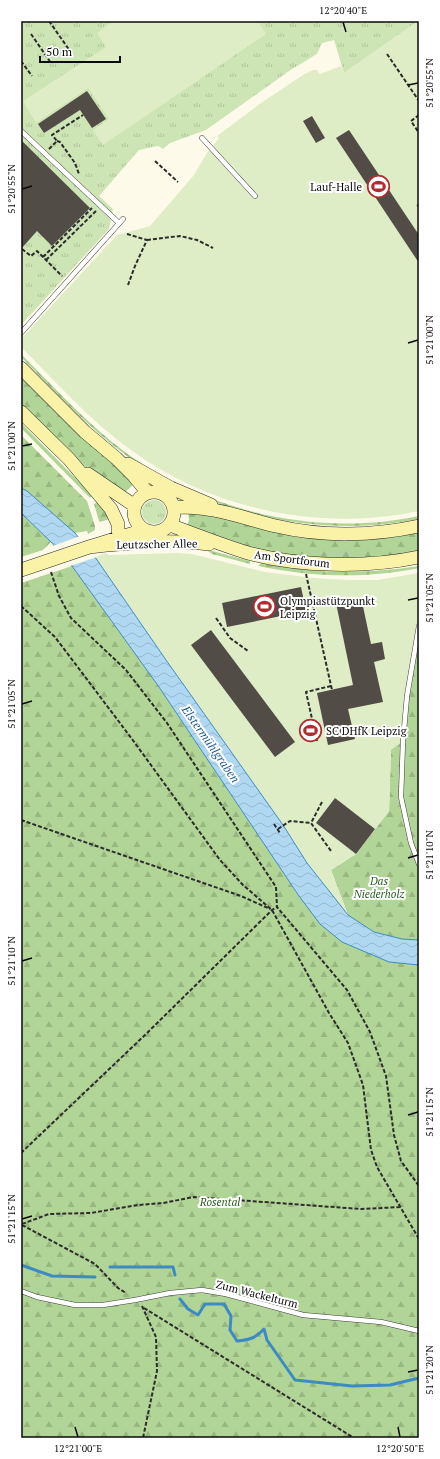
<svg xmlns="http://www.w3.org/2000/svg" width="440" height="1459" viewBox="0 0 440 1459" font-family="'PT Serif',serif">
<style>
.grass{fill:url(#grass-tufts)}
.forest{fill:url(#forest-firs)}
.pitch{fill:#dfedc7}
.water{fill:url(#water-waves);stroke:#3c8bc4}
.pier{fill:#fefae9}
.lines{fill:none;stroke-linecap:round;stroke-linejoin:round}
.stream{stroke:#3c8bc4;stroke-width:3}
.building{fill:#524c47}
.service-casing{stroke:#3d3d3d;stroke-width:5.5}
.secondary-casing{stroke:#2c2c2c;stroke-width:14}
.path{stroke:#2c2c2c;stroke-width:2;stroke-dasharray:4 2;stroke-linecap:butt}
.service{stroke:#fff;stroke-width:4.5}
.secondary{stroke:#faf3a7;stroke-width:13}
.ticks{fill:none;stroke:#0a0a0a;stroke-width:1.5}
.labels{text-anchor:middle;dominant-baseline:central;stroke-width:4;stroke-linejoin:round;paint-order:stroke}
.poi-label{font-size:11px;fill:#0a0a0a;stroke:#fff;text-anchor:start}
.street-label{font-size:11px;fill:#0a0a0a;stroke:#fff}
.park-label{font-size:11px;font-style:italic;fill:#2b5d20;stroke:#fff}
.water-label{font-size:12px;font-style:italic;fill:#1d5c93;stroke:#fff}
.neatline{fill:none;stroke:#0a0a0a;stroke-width:1.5}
.ticks-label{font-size:10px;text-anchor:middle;fill:#0a0a0a}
</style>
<defs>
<pattern id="grass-tufts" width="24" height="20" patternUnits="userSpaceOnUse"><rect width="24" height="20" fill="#cde5b5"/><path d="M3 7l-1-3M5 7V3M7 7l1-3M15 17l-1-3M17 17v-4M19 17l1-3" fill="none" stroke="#afc39a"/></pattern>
<pattern id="forest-firs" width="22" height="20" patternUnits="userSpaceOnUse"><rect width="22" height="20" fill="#b1d596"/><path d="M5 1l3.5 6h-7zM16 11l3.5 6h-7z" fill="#97b680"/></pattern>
<pattern id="water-waves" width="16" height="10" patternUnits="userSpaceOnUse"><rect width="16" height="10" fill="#b1d8f2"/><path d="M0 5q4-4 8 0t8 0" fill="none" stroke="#97b8ce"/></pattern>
</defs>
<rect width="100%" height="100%" fill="#fefae9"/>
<path class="grass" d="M21 21H419V24L417 22 344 73 334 40 322 43 317 54 289 71 206 130 170 143 163 149 158 146 139 150 99 196 113 209 109 229 21 325Z
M142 512a12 12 0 1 1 24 0a12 12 0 1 1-24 0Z"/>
<path class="forest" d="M21 354C55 388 89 426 129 455 211 513 320 537 419 516V519C320 539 209 515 127 456 88 428 55 391 21 357Z
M21 375 135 483 123 494 87 468 66 450 21 406Z
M21 423 92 495 90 498 21 428Z
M21 435 87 501 95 526V530L88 534 87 531 75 533 27 492 21 488Z
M98 502 102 505 110 519 100 522 99 521 94 504Z
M188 511H200L242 524 267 530 419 531V553L372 559 299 557 263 551 186 528 189 520Z
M21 513 51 542 43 550 21 557Z
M205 549 250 561V564L212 554Z
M261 563C313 574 367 574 419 566V568C366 579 310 577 258 566Z
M72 566 159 687 299 896 342 942 389 962 419 965V1438H21V583Z
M419 626V940L402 939 374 932 348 915 331 870 356 854 389 811 391 750 407 696Z"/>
<path class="pitch" d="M114 21H258L266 34 103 145 93 130 109 119 88 88 36 123 23 101 106 47 97 33Z
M417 22 419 24V511C321 532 212 510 131 450 90 421 56 382 21 347V339L117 235 150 226 194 175 207 153 219 138 217 136 261 103 303 75 313 70H317L320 74 341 66 344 73Z
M106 553 109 555 176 553 192 554 265 572 314 578 349 580H377L419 573V626L417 635 403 741 391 750 389 811 356 854 331 870 348 915 307 863 283 825 166 660 95 557Z"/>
<path class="water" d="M21 488 27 491 75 533 95 557 166 660 283 825 307 863 348 915 374 932 402 939 419 940V965L389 962 342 942 320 924 299 896 159 687 72 566 51 542 21 513Z"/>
<path class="pier" d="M80 536 97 557 70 566 53 546Z"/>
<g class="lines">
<path class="stream" d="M21 1265 52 1276 95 1277
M110 1267H173L175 1275
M180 1299 188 1309 198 1315 205 1304H224L231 1316 230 1330 237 1341C249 1340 256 1338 264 1329L267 1340 295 1380 352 1386 390 1385 419 1378"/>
</g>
<path class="building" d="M87 91 106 119 92 128 80 110 44 133 38 124Z
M312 116 325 138 316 143 303 121Z
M349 130 419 235V263L336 138Z
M21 140 90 208 52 246 37 231 21 249Z
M301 587 306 611 227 627 222 603Z
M361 597 371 644 382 642 385 659 374 662 383 702 348 709 355 739 328 745 317 693 353 685 336 603Z
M211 630 295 742 275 757 191 645Z
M335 798 375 829 356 854 316 823Z"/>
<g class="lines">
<defs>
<path id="service" d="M21 131 119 223
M202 138 255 196
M21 333 123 219
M419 626 407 696 403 741 401 797 411 843 419 864
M21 1291 37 1297 75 1305H103L135 1300 170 1293 202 1290 226 1294 303 1315 381 1322 419 1331"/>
<path id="secondary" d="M21 368 85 432 116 458 134 476 148 493
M21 412 69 459 111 509 118 524V531
M128 464 171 488 211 505
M88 474 135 506
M134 512a20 20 0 1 1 40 0a20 20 0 1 1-40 0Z
M174 507C182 507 190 507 199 508 225 510 250 520 276 526 322 537 373 536 419 526
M170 525C196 535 222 545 248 553 300 567 367 568 419 557
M89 547C127 543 171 539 209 544
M21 570 89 547 144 530"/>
</defs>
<use href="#service" class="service-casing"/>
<use href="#secondary" class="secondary-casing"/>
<path class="path" d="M49 21 70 51
M31 34 51 63
M387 54 419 101
M21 61 32 76
M419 115 411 121 419 133
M57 141 60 142 75 163 79 174
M49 149 57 141 52 135 83 115
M155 161 178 182
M417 206 419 205
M127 234 147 240 135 266 128 285
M147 240 180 236 197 240 213 248
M22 249 31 256 37 251 62 276
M43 257 92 208
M46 260 96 211
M51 572 59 596 71 618 126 670 167 723 276 887 277 907 347 990 370 1032 386 1076 394 1135 401 1161 419 1186
M306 574 332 690
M21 606 55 637 132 739 220 860 243 885 272 910 329 1013 348 1043 363 1085 371 1150 377 1167 419 1239
M216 618 230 638 248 651
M317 741 306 692 331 686
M322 802 311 823 331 851
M21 820 241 896 270 909
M274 824 280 833
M278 829 290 821 311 823
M21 1153 145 1035 272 910 277 907
M22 1224 49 1214 91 1213 138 1205 163 1203 194 1197 361 1209 401 1207
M22 1225 95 1264 118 1288 126 1293
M142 1306 156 1337 157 1371 143 1438
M144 1308 354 1438"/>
<use href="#service" class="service"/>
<use href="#secondary" class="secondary"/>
</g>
<path class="ticks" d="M343 22 346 32M408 85 418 83M22 189 32 186M408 343 418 340M22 446 32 444M408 600 418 598M22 704 32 701M408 858 418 855M22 961 32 958M408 1115 418 1112M22 1219 32 1216M408 1372 418 1370M75 1427 78 1437M398 1427 400 1437"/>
<defs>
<symbol id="stadium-ring" viewBox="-11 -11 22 22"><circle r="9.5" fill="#fff" stroke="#b02c2f" stroke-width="1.5"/><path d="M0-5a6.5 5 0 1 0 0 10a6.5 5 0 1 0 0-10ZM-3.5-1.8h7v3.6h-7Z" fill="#b02c2f"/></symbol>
</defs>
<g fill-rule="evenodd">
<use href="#stadium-ring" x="366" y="174" width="25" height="25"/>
<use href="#stadium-ring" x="252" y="594" width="25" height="25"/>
<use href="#stadium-ring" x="298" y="718" width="25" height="25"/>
</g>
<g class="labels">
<g class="poi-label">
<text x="362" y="187" text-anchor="end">Lauf-Halle</text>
<text x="280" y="601">Olympiastützpunkt<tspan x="280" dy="13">Leipzig</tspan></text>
<text x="326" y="731">SC DHfK Leipzig</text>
</g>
<g class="street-label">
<text transform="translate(157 544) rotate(-1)">Leutzscher Allee</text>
<text transform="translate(292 559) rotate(7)">Am Sportforum</text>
<text transform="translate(257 1294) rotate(14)">Zum Wackelturm</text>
</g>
<g class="park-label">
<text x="379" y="881">Das<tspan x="379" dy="13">Niederholz</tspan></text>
<text x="220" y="1202">Rosental</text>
</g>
<g class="water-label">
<text transform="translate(211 744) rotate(55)">Elstermühlgraben</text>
</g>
</g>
<rect width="440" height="1459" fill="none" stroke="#ffffff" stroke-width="44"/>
<path d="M40 56v6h80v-6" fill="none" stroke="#0a0a0a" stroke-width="2"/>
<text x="46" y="56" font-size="12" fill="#0a0a0a" stroke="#ffffff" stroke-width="3" paint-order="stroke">50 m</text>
<rect x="22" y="22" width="396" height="1415" class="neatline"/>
<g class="ticks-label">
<text x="343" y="14">12°20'40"E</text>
<text transform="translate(429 83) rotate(-90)" y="4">51°20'55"N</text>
<text transform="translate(11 189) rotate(-90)" y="4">51°20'55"N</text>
<text transform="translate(429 340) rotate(-90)" y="4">51°21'00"N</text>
<text transform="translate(11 446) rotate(-90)" y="4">51°21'00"N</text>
<text transform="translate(429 598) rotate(-90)" y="4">51°21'05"N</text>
<text transform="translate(11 704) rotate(-90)" y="4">51°21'05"N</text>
<text transform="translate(429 855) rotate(-90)" y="4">51°21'10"N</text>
<text transform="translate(11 961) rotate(-90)" y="4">51°21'10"N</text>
<text transform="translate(429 1112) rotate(-90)" y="4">51°21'15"N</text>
<text transform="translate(11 1219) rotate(-90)" y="4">51°21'15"N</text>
<text transform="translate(429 1370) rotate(-90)" y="4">51°21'20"N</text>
<text x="78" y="1452">12°21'00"E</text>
<text x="400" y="1452">12°20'50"E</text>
</g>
</svg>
